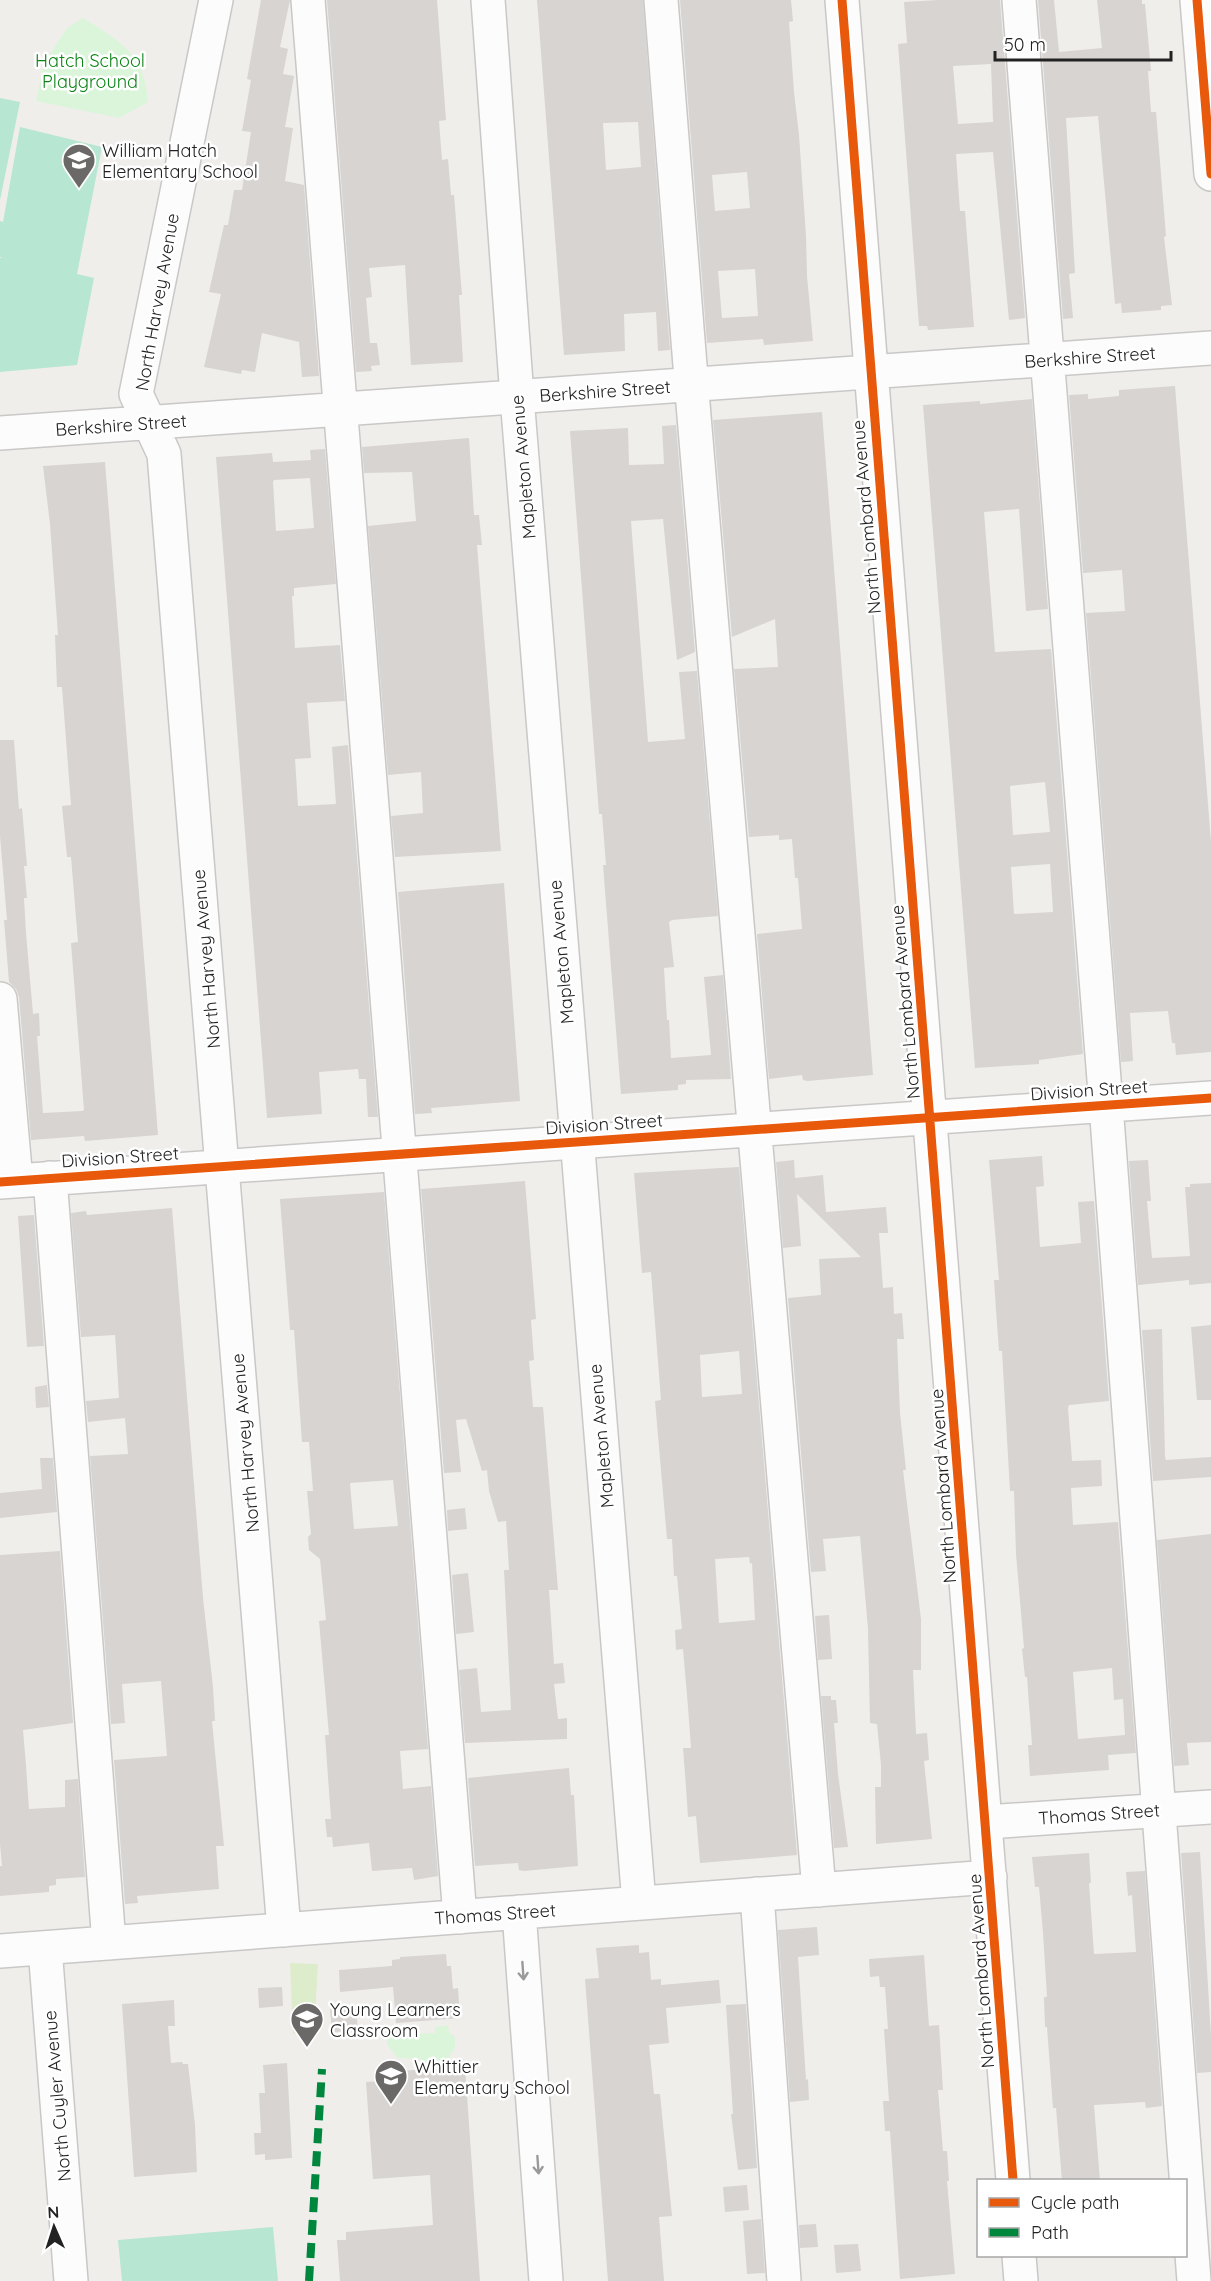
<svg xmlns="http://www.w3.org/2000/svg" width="1211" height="2281" viewBox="0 0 1211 2281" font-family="Quicksand,sans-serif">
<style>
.grass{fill:#ddeccb}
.park{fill:#daf5da}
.pitch{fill:#b7e6d2}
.building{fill:#d7d4d2;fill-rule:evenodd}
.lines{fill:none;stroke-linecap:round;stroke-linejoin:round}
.minor-casing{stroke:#c9c8c7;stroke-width:36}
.minor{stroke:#fdfcfc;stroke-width:33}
.quiet{stroke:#00873e;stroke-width:8;stroke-dasharray:15 8;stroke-linecap:butt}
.cycleway-casing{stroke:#fff;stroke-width:13}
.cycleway{stroke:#e8590c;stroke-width:9}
.oneway{stroke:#9a9a9a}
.labels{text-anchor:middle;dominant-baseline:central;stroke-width:5;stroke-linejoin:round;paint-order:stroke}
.park-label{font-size:18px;fill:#0c8416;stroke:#fff}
.poi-label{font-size:18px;fill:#222;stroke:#fff;text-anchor:start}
.street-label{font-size:18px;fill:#222;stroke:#fff}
</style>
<rect width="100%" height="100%" fill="#f0eeeb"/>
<path class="grass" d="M290 1963 318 1964 314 2033 293 2034Z"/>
<path class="park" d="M83 18C121 42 145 54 148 102L119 118 36 101 44 63 67 28Z
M448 2025 449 2032 455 2037V2048L450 2054V2059L422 2063 421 2059 398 2058 387 2045V2035L435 2033V2027Z"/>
<path class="pitch" d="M0 98 20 102 0 200Z
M20 127 102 147 77 274 94 278 77 365 0 372V258H2L0 257V221L3 222Z
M273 2227 278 2281H122L118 2240Z"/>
<path class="building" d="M261 0H290L280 47 288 49 283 74 294 76 285 127 293 128 285 181 304 185 319 376 302 377 299 342 262 333 255 372 242 370 241 374 204 367 221 294 209 292 224 225H228L234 190H242L251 132 242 131 251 80 247 79Z
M327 0H437L446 120 439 121 442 160 448 159 451 195H454L462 295H459L463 362 411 365 405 265 369 268 372 297 366 298 370 343H377L380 365 371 366 372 371 356 372Z
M537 0H643L670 350 658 351 656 312 624 314 625 351 564 355ZM638 122 641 167 606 170 603 123Z
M680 0H791L793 21 789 22 794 92 799 135 806 236 807 276 813 341 764 345 763 339 707 343ZM747 172 750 208 715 211 712 175ZM755 269 758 316 722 318 718 271Z
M938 0H1000L1025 318 1009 320 993 152 956 154 960 211H965L974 327 928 330 927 326H919L898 44 907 43 904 2ZM991 64 993 122 958 124 953 66Z
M1038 0H1054L1059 52 1102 48 1097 0H1142V4H1145L1151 71H1148L1151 112H1156L1166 236 1164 237 1172 305 1161 306V310L1122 313 1121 303 1115 304 1098 116 1066 118 1075 273 1069 274 1073 318 1063 319Z
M1175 386 1211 842V1052L1176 1055 1175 1043H1172L1168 1011 1130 1013 1133 1061 1121 1062 1086 613 1125 611 1122 570 1083 573 1069 395 1088 394V399L1119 396V390Z
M1032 399 1048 609 1026 611 1019 509 984 512 995 652 1051 649 1083 1054 1039 1060V1064L975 1068 923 405 980 401V404ZM1045 782 1050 832 1013 835 1010 786ZM1050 864 1053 912 1014 914 1011 867Z
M822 412 873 1075 808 1081 803 1080 802 1075 769 1079 757 934 802 929 798 878H795L792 839 779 840V835L749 837 734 669 778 667 775 619 732 637 713 420Z
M676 425 695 652 677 660 663 519 631 521 648 742 685 739 679 672 697 671 718 916 672 920 669 922 674 967 664 968 667 1020H669L671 1058 711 1055 704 977 723 975 731 1079 686 1080V1084L678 1085V1090L621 1094 603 865H606L602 814H599L570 431 628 428 629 465 664 464 662 426Z
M469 438 474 515H479L482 545H477L501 851 395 857 391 816 423 813 421 772 388 775 368 526 416 521 412 472 364 473 362 447Z
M325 449 336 584 294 588V596H292L295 648 340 645 345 701 307 703 311 758 295 759 298 806 336 804 332 747 348 745 378 1117H368L366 1079H359L358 1069 319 1072 322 1114 267 1118 216 457 272 453 273 462 311 460 310 450ZM310 478 314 528 276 531 273 482 274 480Z
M105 462 158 1135 85 1141 84 1136 31 1140 19 997 16 989 9 982 4 920H7L0 836V740H14L19 809 22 808 27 866H24L27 898H24L26 933 33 1014 39 1013 40 1036H37L43 1113 82 1111 84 1110 71 943 78 942 71 857H67L62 806 71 805 62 687H57L55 635H58L50 524 43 466Z
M504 883 520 1101 431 1108 432 1113 415 1114 398 892Z
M1042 1156 1044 1186 1036 1187 1040 1247 1081 1243 1078 1202 1094 1201 1109 1401 1069 1405 1068 1408 1072 1461 1101 1460 1102 1486 1071 1488 1073 1525 1118 1522 1136 1753 1108 1755 1109 1770 1030 1776 1028 1745H1032L1027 1677H1025L1022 1649 1024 1648 1016 1554 1014 1491H1010L1002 1351H999L996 1310 994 1280H999L989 1160ZM1112 1668 1114 1700 1123 1699 1125 1735 1078 1739 1073 1672Z
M794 1160 795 1178 823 1175 826 1212 886 1207 888 1233H879L883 1288 893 1287 894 1314 902 1313 904 1339H897L900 1413 906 1470H903L921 1619V1670H913L916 1734 927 1733 929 1760 924 1761 932 1839 876 1844 875 1787H881V1765L877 1724 870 1723 868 1629 860 1536 823 1539 826 1571 811 1572 788 1298 821 1295 819 1259 861 1257 797 1194 801 1246 783 1248 776 1162Z
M1148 1160 1151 1201H1147L1152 1258 1190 1256 1185 1187H1190V1184L1211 1183V1283L1189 1285V1280L1138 1285 1129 1161Z
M739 1167 797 1855 700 1863 696 1816 688 1817 686 1787 683 1748H691L688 1707 683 1649 676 1650 675 1630 682 1629 677 1576H674L672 1539H667L655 1401 661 1400 651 1272 642 1273 634 1173ZM739 1351 742 1394 702 1397 700 1355ZM749 1557 750 1564 752 1563 755 1620 719 1623 715 1559Z
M525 1181 536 1319 531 1320 534 1360 529 1361 533 1407H543L558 1590H549L554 1664 563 1663 565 1683 554 1684 558 1719 567 1718V1739L465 1743 459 1670 477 1668 481 1712 511 1710 504 1570H509L506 1521 498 1522 489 1491 487 1470 482 1471 466 1419 456 1420 461 1472 444 1473 421 1189Z
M384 1192 428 1749 400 1751 403 1789 431 1786 438 1876 414 1880 412 1868 372 1871 369 1843 333 1847 332 1837H327L325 1819H331L325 1735H329L319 1621 326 1620 320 1559 309 1550 308 1537 311 1534 307 1491H313L309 1442H302L294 1330H290L280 1199ZM393 1480 398 1526 354 1529 350 1483Z
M172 1208 203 1598 213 1687 215 1721H212L224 1846H216L219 1889 137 1896 138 1903 125 1904 114 1760 167 1756 161 1681 122 1684 125 1723 111 1724 90 1456 128 1454 125 1418 88 1422 86 1401 119 1398 116 1349 115 1335 81 1337 71 1213 86 1211 87 1215Z
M34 1215 44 1346 27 1347 18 1216Z
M1211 1325V1400H1197L1191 1327Z
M1162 1329 1165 1457 1166 1460 1211 1457V1477L1153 1481 1142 1330Z
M47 1385 49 1407 36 1408 35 1387Z
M40 1458H53L57 1512 0 1518V1493L42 1489Z
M465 1508 467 1529 448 1531 447 1510Z
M1211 1534V1742L1187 1743 1189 1765 1174 1766 1157 1540Z
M60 1551 73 1723 23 1730 26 1765 29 1809 65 1807V1780L78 1779 85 1877 56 1879V1885L49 1886V1892L0 1896V1866H2L0 1844V1555Z
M468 1573 474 1632 456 1634 452 1575Z
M829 1615 832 1659 818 1660 815 1616Z
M821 1696H831V1700H836L838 1723H834L838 1774 848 1847 834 1848Z
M569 1768 571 1795H574L578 1866 524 1871 519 1870 518 1863 475 1866 468 1778Z
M1200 1852 1211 2036V2072L1197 2073 1181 1853Z
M1089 1853 1091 1883H1089L1094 1954 1136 1952 1132 1895 1128 1896 1126 1872 1145 1871 1162 2106 1146 2108 1145 2102 1094 2105 1100 2181H1062L1056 2108H1053L1047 2027H1045L1044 1997H1047L1043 1933 1039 1887H1035L1032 1857Z
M817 1927 819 1955 798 1957 806 2080 808 2079 809 2100 790 2102 778 1930Z
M639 1945V1953L649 1952 651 1980 661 1979V1985L719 1980 721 2003 666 2008 669 2043 649 2045 654 2094H660L672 2216 659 2217 664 2281H608L585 1979 599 1978 596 1948Z
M446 1954 447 1966H451L453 1989 458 1988 460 2018 396 2023 393 1987 340 1992 339 1970 392 1966V1960L400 1959V1957Z
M924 1955 929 2026 939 2025 943 2090H938L943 2151H947L949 2181H947L955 2274 900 2279 890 2131H885L883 2101H889L884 2029H888L885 1987H880L879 1976 870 1977 869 1959Z
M282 1987 283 2006 259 2008 258 1988Z
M174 2000 175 2026H168L171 2063 182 2062 183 2064H188L195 2125 197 2172 134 2177 122 2004Z
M746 2004 757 2168 738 2170 731 2114H733L726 2005Z
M356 2007 358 2031 332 2032 330 2009Z
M287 2063 292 2158 265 2160V2154L255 2155 254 2133H261L259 2093H265L263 2065Z
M465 2067 480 2281H340L337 2240H346V2232L433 2225 430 2175 373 2179 366 2082 399 2080 398 2071Z
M747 2185 749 2210 725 2212 723 2187Z
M761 2219 765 2273 747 2274 743 2221Z
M816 2224 818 2247 800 2248 799 2225Z
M858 2244 861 2271 836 2273 834 2245Z"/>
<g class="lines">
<defs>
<path id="minor" d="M216 0 136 394 164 454 284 1930
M308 0 460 1917
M488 0 517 397 639 1903
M661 0 694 416 819 1890
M842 0 1013 2180
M1019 0 1106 1105 1194 2281
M1197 0 1211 174
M0 433 1211 348
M0 999 16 1181
M50 1178 109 1943
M0 1182 1211 1098
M986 1822 1211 1807
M757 1894 784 2281
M519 1912 546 2281
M45 1948 71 2281
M0 1951 990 1877
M1019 2256 1021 2281"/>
</defs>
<use href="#minor" class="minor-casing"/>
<use href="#minor" class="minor"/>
<path class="quiet" d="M309 2281 322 2069"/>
<defs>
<path id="cycleway" d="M842 0 1013 2180
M1197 0 1211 174
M0 1182 1211 1098"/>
</defs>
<use href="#cycleway" class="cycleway-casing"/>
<use href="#cycleway" class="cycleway"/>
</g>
<defs><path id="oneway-shaft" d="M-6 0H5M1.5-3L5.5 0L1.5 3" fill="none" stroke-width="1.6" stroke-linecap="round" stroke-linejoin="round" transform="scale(1.5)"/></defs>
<g class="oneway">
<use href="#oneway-shaft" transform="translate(523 1971) rotate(86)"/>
<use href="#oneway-shaft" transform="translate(538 2165) rotate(86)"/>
</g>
<defs>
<symbol id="school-pin" viewBox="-11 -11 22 30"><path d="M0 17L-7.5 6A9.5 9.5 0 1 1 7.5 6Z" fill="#6a6968" stroke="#fff"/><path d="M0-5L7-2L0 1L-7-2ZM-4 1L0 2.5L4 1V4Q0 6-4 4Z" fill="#fff"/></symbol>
</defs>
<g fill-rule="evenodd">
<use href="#school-pin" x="60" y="141" width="38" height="52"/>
<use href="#school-pin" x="288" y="2000" width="38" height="52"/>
<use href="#school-pin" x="372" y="2057" width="38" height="52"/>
</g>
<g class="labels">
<g class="park-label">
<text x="90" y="60">Hatch School<tspan x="90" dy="21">Playground</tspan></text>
</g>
<g class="poi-label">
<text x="102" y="150">William Hatch<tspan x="102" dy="21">Elementary School</tspan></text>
<text x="330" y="2009">Young Learners<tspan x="330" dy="21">Classroom</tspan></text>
<text x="414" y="2066">Whittier<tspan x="414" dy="21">Elementary School</tspan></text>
</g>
<g class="street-label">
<text transform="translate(157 302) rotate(-80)">North Harvey Avenue</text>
<text transform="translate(1090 357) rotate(-4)">Berkshire Street</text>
<text transform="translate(605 391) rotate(-4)">Berkshire Street</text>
<text transform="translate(121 425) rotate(-4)">Berkshire Street</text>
<text transform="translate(523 467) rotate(-95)">Mapleton Avenue</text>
<text transform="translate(866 517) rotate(-95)">North Lombard Avenue</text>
<text transform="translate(561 952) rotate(-95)">Mapleton Avenue</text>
<text transform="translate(206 959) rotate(-95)">North Harvey Avenue</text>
<text transform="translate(905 1002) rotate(-95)">North Lombard Avenue</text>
<text transform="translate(1089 1090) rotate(-4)">Division Street</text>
<text transform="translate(604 1124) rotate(-4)">Division Street</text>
<text transform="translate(120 1157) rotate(-4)">Division Street</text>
<text transform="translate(601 1436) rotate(-95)">Mapleton Avenue</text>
<text transform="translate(245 1443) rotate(-95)">North Harvey Avenue</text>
<text transform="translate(943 1486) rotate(-94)">North Lombard Avenue</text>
<text transform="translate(1099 1814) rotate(-4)">Thomas Street</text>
<text transform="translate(495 1914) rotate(-4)">Thomas Street</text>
<text transform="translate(981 1971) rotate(-94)">North Lombard Avenue</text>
<text transform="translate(57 2096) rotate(-95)">North Cuyler Avenue</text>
</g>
</g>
<rect x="977" y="2179" width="210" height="78" fill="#ffffff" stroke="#a7a7a7" stroke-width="1.5"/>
<rect x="989" y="2198" width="30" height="9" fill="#e8590c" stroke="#a7a7a7" stroke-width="1.5"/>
<text x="1031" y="2209" font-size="18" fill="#222222">Cycle path</text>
<rect x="989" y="2228" width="30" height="9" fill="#00873e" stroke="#a7a7a7" stroke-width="1.5"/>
<text x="1031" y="2239" font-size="18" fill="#222222">Path</text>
<g transform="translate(54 2227) rotate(357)" stroke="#ffffff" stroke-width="4.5" paint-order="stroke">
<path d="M0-4.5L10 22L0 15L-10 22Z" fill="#222222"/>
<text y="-9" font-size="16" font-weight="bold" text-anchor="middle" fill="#222222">N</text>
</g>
<path d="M995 51v9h176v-9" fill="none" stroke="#222222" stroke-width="3"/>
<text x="1004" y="51" font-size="18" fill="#222222" stroke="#ffffff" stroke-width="4.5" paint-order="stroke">50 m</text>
</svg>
